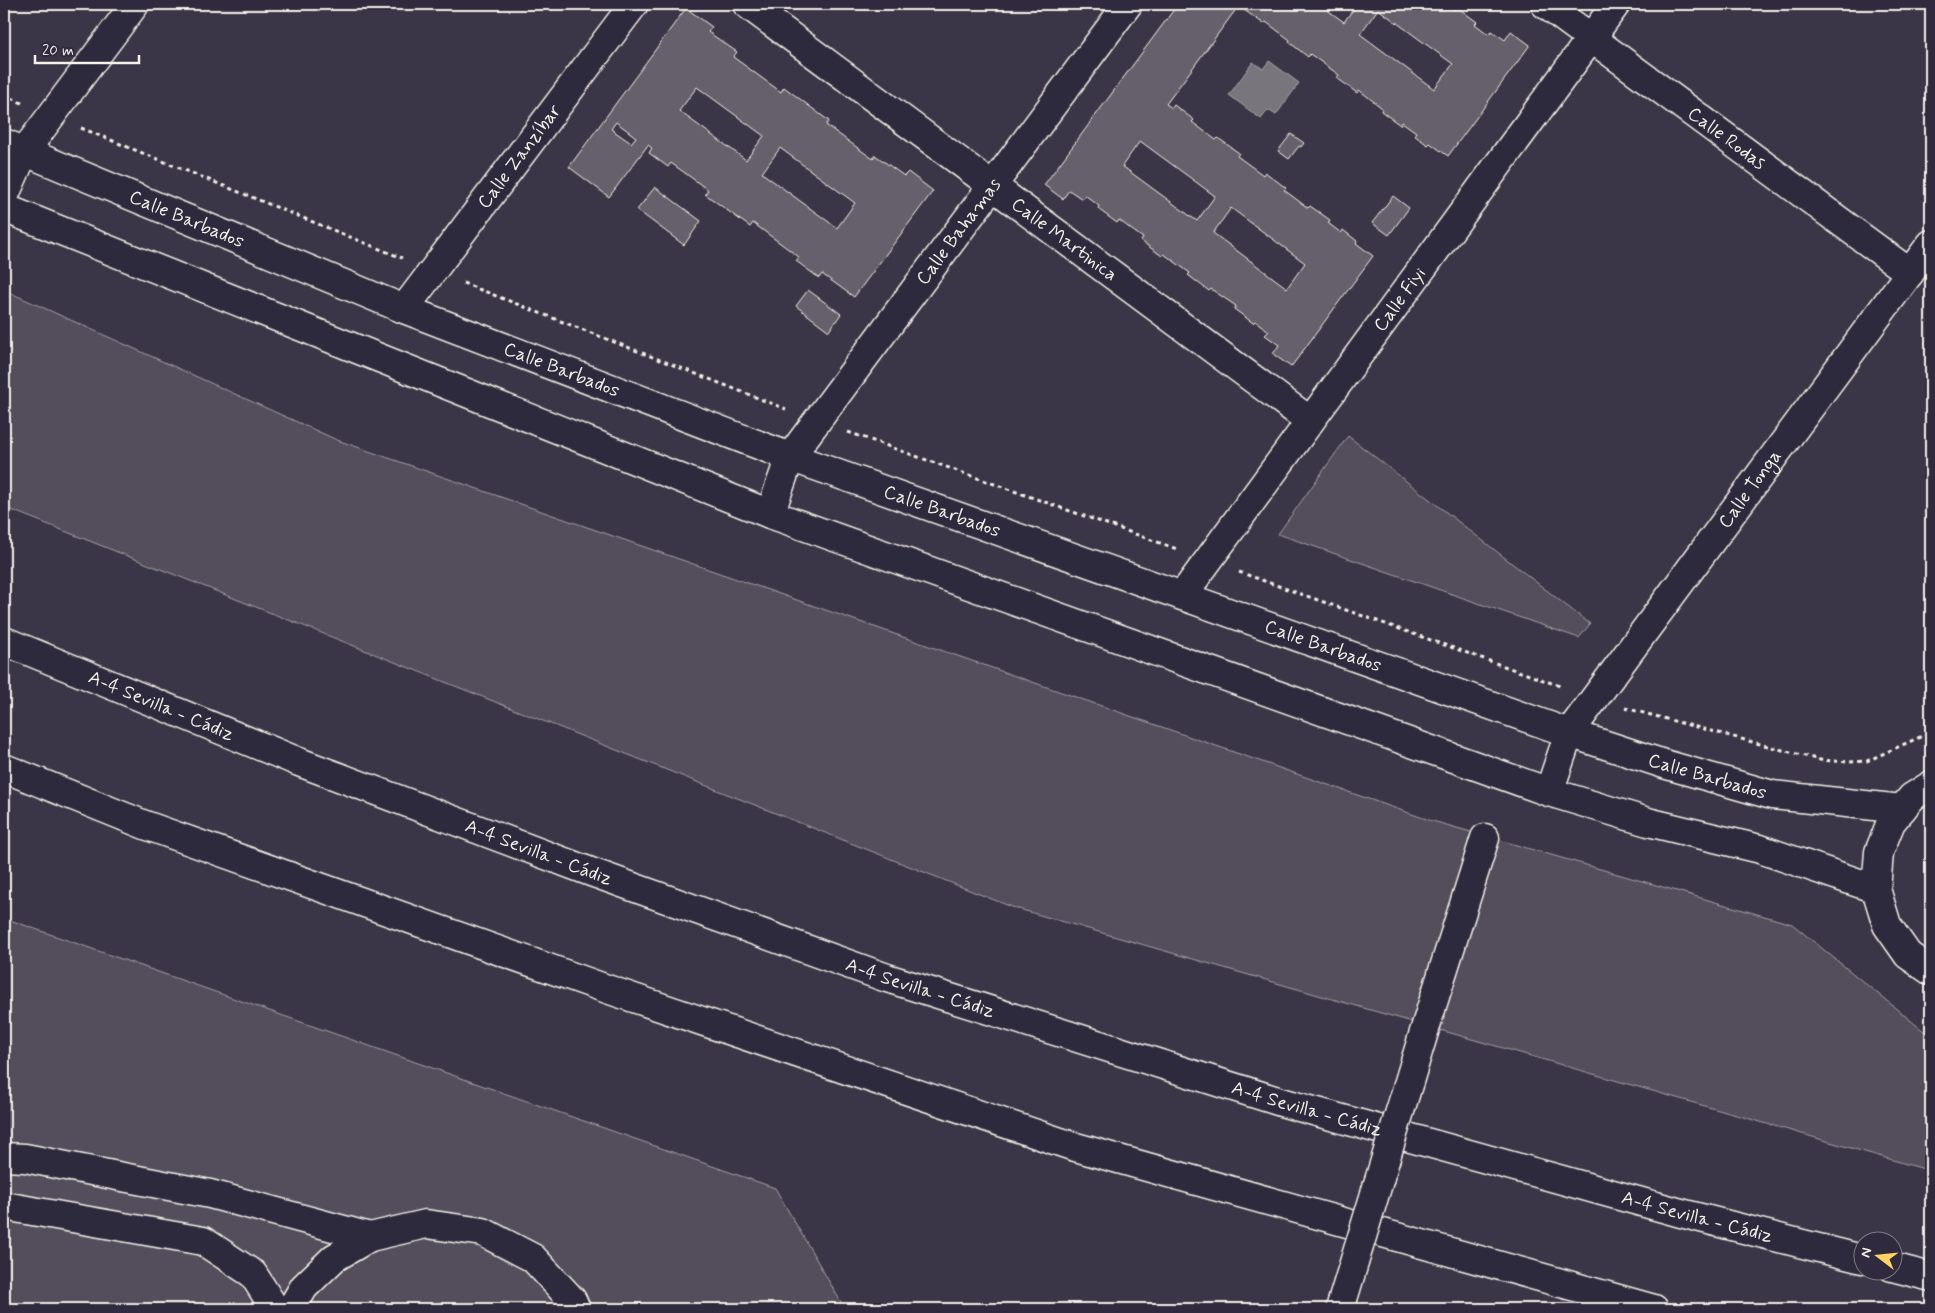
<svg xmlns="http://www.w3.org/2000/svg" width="1935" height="1313" viewBox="0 0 1935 1313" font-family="Mynerve,sans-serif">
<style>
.green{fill:#534e5c;stroke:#a4a0a2}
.water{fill:#78747b;stroke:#aaa6a7}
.building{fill:#65616c;stroke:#f4f1e8;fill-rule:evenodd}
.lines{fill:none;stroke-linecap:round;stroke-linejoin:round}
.street-casing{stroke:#f4f1e8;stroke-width:31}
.secondary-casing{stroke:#f4f1e8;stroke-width:31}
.highway-casing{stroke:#f4f1e8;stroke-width:31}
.path{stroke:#f4f1e8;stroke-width:3;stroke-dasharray:4 4;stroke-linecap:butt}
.street{stroke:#2f2a3d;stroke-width:28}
.secondary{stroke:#2f2a3d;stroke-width:28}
.highway{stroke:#2f2a3d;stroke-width:28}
.street-bridge-casing{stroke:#f4f1e8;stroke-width:31;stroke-linecap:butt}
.street-bridge{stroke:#2f2a3d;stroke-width:28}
.labels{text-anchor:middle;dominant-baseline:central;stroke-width:4;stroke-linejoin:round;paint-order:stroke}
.street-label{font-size:19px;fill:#f4f1e8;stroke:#2f2a3d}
</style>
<rect width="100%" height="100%" fill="#3b3647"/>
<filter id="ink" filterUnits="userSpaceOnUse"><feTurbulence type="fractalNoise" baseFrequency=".02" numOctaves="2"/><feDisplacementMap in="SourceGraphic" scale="10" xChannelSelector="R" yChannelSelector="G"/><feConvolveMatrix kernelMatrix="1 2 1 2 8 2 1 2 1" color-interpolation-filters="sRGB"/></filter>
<g filter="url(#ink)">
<path class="green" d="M4 290 337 440 1429 820 1792 924 1931 1037V1171L1012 907 4 507Z
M1348 436 1590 624 1579 638 1278 534Z
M4 918 775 1188 845 1309H4Z"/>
<path class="water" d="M1269 61 1299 83 1276 115 1268 110 1261 119 1229 95 1253 62 1263 69Z"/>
<path class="building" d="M1178 4H1240L1166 104 1172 108 1174 105 1194 120 1192 122 1216 140 1218 138 1239 153 1237 156 1263 175 1265 172 1286 188 1284 190 1308 208 1310 206 1330 220 1328 223 1341 233 1343 230 1357 241 1356 243 1373 256 1291 367 1273 354 1279 345 1265 335 1269 331 1255 321 1253 323 1234 309 1236 306 1211 289 1209 291 1188 275 1190 273 1164 254 1162 256 1141 241 1143 238 1132 230 1119 220 1117 223 1098 209 1099 206 1085 195 1082 199 1069 190 1063 199 1044 185ZM1140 141 1215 196 1197 221 1122 166ZM1231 208 1305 263 1287 288 1213 233Z
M1242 4H1319L1344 22 1357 4H1447L1455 10 1457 7 1477 22 1475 24 1488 34 1492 31 1505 40 1511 31 1530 45 1448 156 1430 143 1428 145 1418 138 1414 135 1416 132 1402 122 1400 125 1381 111 1382 108 1359 90 1357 93 1337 78 1339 75 1310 54 1308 57 1289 42 1290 40 1266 22 1264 24 1244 10 1246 7ZM1378 9 1453 64 1434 89 1360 34Z
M686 8 712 27 708 32 737 52 733 57 781 92 784 87 829 121 826 125 873 159 875 155 904 176 908 172 933 191 854 297 822 274 819 278 796 261 799 257 753 223 750 227 705 194 708 190 685 173 671 163 668 167 649 153 652 148 648 145 609 197 569 167ZM697 87 764 136 746 160 679 111ZM616 122 636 137 631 143 611 129ZM780 148 855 203 837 228 762 173Z
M1291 134 1304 143 1301 147 1299 146 1289 159 1278 151Z
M655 187 701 221 684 245 637 210Z
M1393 196 1409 208 1389 235 1372 223Z
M808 290 841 314 829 331 796 306Z"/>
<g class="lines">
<defs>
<g id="street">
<path id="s1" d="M747 4 1310 421"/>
<path id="s2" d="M1545 4 1910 273"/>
<path d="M4 197 24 152 135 4"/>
<path id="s3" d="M404 309 634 4"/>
<path id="s4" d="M770 514 790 457 1128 4"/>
<path id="s5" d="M1182 596 1616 4"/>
<path id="s6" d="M1549 792 1569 733 1931 244"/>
<path d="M1431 1009 1485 838"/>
<path d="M4 1157 25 1158 210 1194 370 1237"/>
<path d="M4 1206 203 1241 253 1274 275 1309"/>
</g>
<g id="secondary">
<path id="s7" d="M4 143 404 309 790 457 1569 733 1664 764 1772 795 1902 809"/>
<path d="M4 208 770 514 1549 792 1648 822 1760 849 1876 889"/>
<path d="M1931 785 1912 797 1891 822 1879 852 1876 889 1887 925 1908 955 1931 971"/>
<path d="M291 1309 304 1287 334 1258 370 1237 426 1224 483 1232 533 1258 572 1300 576 1309"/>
</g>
<g id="highway">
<path id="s8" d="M4 641 299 762 591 872 887 978 1281 1102 1681 1213 1862 1259"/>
<path d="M4 768 145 825 607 989 1072 1146 1654 1309"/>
<path d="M1892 1267 1931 1277"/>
</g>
</defs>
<use href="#street" class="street-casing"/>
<use href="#secondary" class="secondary-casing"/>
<use href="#highway" class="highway-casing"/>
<path class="path" d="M4 95 22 103
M81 128 402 258
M463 283 786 409
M848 432 1177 549
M1239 572 1563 687
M1625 708 1820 760 1850 762 1867 761 1931 732"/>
<use href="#street" class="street"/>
<use href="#secondary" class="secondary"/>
<use href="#highway" class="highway"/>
<defs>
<path id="street-bridge" d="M1340 1309 1431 1009"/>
</defs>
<use href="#street-bridge" class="street-bridge-casing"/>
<use href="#street-bridge" class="street-bridge"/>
</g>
</g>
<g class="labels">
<g class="street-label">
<text stroke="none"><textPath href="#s2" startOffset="226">Calle Rodas</textPath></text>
<text stroke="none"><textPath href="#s3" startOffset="191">Calle Zanzíbar</textPath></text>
<text stroke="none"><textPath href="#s7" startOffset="198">Calle Barbados</textPath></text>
<text stroke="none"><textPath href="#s4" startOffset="342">Calle Bahamas</textPath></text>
<text stroke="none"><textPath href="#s1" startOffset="395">Calle Martinica</textPath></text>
<text stroke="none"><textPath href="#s5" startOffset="368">Calle Fiyi</textPath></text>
<text stroke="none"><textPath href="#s7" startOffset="602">Calle Barbados</textPath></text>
<text stroke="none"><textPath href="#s6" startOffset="366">Calle Tonga</textPath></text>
<text stroke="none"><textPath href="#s7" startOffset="1008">Calle Barbados</textPath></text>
<text stroke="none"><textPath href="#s7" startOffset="1412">Calle Barbados</textPath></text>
<text stroke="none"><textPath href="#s8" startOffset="170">A-4 Sevilla - Cádiz</textPath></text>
<text stroke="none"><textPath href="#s7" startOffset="1818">Calle Barbados</textPath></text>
<text stroke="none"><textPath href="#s8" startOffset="575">A-4 Sevilla - Cádiz</textPath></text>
<text stroke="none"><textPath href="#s8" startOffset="980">A-4 Sevilla - Cádiz</textPath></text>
<text stroke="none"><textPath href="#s8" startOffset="1385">A-4 Sevilla - Cádiz</textPath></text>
<text stroke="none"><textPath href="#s8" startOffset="1790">A-4 Sevilla - Cádiz</textPath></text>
</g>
</g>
<rect width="1935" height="1313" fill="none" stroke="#2f2a3d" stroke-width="20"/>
<rect x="10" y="10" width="1915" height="1293" fill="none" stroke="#f4f1e8" stroke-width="2" filter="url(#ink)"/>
<g transform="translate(1878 1256) rotate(286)"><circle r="24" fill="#2f2a3d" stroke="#7e7a81"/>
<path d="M0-4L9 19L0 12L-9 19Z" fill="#ffd166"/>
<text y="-8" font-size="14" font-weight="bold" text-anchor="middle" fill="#f4f1e8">N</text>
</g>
<path d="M35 55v8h104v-8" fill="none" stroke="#f4f1e8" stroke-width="2.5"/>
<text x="42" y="55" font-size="15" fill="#f4f1e8" stroke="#2f2a3d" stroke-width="4" paint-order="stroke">20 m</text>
</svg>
